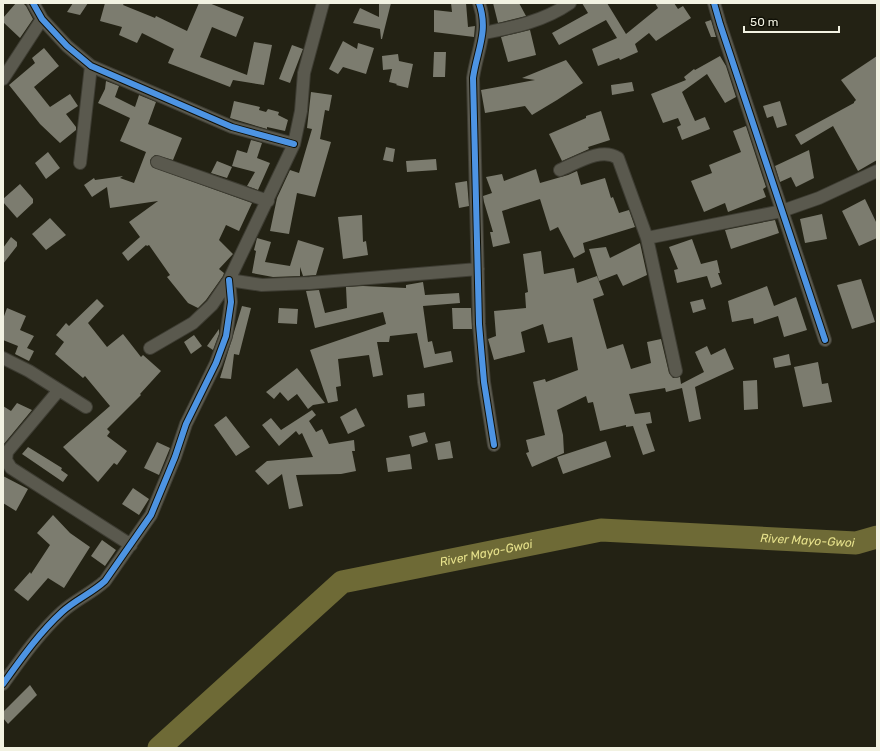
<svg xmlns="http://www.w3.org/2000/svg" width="880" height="751" viewBox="0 0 880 751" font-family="Rubik,sans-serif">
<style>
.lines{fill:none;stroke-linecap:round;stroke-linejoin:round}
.river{stroke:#6e6a36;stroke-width:23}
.building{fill:#7c7c6f}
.street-casing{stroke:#3e3d33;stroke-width:14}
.street{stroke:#5a594e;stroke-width:12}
.cycleway-casing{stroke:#101006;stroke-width:8}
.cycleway{stroke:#4d94e3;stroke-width:6}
.labels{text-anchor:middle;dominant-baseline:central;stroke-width:4;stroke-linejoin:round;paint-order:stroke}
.water-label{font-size:12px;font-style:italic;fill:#e7e28c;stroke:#101006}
</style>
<rect width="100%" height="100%" fill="#232214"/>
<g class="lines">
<path class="river" id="s1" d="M159 748 342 582 601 530 856 543 877 537"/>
</g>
<path class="building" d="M16 3H23L26 6 33 19 20 38 3 22V18Z
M73 3H88L80 15 67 12Z
M105 3H124L123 5 155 18 156 16 187 31 199 3H209L244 17 236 37 212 27 200 57 247 75 254 42 272 45 264 85 233 80 230 87 168 63 174 49 142 33 137 43 119 35 122 27 100 21Z
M379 3H391L382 39H381L380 29 353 23 360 8 379 17Z
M451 3H466L468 27 475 26 474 37 434 32V10L452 12Z
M493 3H519L526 16 498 23Z
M582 3H607L626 34 658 8 655 3H674L678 9 683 6 691 18 656 41 649 33 635 44 638 52 620 60 619 58 598 66 592 49 617 38 606 20 559 45 552 33 588 13Z
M711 20 716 37H711L705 22Z
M530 30 536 55 508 62 501 37Z
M343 41 357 49 358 43 374 48 366 74 343 67 338 74 329 69Z
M292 45 303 49 290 83 279 79Z
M44 48 59 66 34 87 50 107 70 94 78 106 66 114 76 127V130L60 143 40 124 9 85 35 63 32 58Z
M434 52H446L445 77H433Z
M398 54 399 61 413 64 408 88 396 85 397 84 389 82 392 69 383 70 382 56Z
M720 56 726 66 736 97 725 103 707 74 682 92 695 121 705 117 710 129 682 140 677 127 681 125 678 118 663 123 651 94 686 80 684 77 694 69 695 70Z
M877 56V160L858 171 833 126 801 145 795 135 854 103V102L856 100 841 80Z
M566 60 583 83 557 100 532 115 525 106 485 113 481 90 535 80 522 78Z
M106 81 119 86 115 97 135 107 139 95 156 102 148 124 182 138 173 160 155 155 150 160 152 167 252 203 239 231 226 225 219 240 233 254 219 269 224 273 223 276 206 300 198 308 188 303 167 277 170 275 149 245 147 246 146 245 128 261 122 253 140 237 129 222 158 201 110 208 107 187 92 197 84 185 94 178 95 180 123 176 120 178 134 183 146 152 120 141 130 118 98 103 105 89Z
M632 82 634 91 612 95 611 85Z
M311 92 332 95 329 111 325 110 320 139 331 142 315 197 297 193 289 234 270 231 277 198 290 170 299 173 312 129 307 128Z
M234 101 260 107 259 110 266 112 268 109 279 112 278 115 288 120 285 131 267 127V129L230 118Z
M780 101 787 125 777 128 773 116 767 118 763 106Z
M601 111 610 140 588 147 589 149 562 161 549 134 586 118V116Z
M746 126 766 187 763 189 766 197 728 212 725 203 704 212 691 181 712 173 709 165 741 152 733 131Z
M251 140 262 143 257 158 270 163 258 190 247 186 255 172 232 166 237 150 247 153Z
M386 147 395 149 393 162 383 160Z
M809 150 814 178 796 187 791 177 780 182 775 166Z
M48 152 60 168 46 179 35 163Z
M436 159 437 170 407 172 406 161Z
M217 161 232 167 227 178 211 173Z
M536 169 540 183 568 175 577 171 581 185 605 178 611 198 613 197 619 213 629 210 635 227 583 243 585 252 574 258 558 227 550 231 540 199 502 211 510 243 493 247 490 232H493L484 202 483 196 492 193 486 177 502 174 504 181Z
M467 181 469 206 459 208 455 183Z
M20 184 33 199V203L17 218 3 202V199Z
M865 199 877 224V238L859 246 842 211Z
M822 214 827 239 805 243 800 219Z
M362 215 363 242 366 241 368 255 343 259 338 217Z
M50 218 66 235 46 250 32 234Z
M775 220 779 233 731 249 725 230Z
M11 237 17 242V246L3 264V248Z
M257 238 271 242 265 262 290 266 298 240 324 248 316 275 303 276 300 267V276L273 277 252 273 256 251 254 250Z
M692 239 701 264 717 260 720 273H718L722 284 711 288 707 276 677 283 674 270 678 269 669 247Z
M640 243 647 275 623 286 617 274 599 281 589 249 606 247 610 258Z
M541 251 544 274 574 268 577 283 597 276 604 295 593 299 607 349 623 344 631 369 651 363 647 342 661 339 669 373 673 378 680 377 681 384 704 372 695 352 707 346 711 355 725 348 734 369 695 387 701 419 689 422 682 388 666 392 665 388 629 394 635 414 650 412 652 423 646 424 655 451 643 455 633 426 626 427V425L600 431 593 402 588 403 586 396 557 410 563 435 564 453 532 467 526 453 529 452 526 440 545 435 533 382 545 379 546 382 578 370 572 337 548 343 543 324 521 332 525 352 494 360 488 339 496 336 494 311 526 308 525 293 528 292 523 254Z
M861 279 875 322 852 329 837 285Z
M423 282 425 295 459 293 460 303 423 306 428 342 432 341 435 354 451 351 453 362 424 368 417 333 390 336 389 342H377L383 375 373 377 369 355 338 359 341 386 336 387 338 401 328 403 310 350 386 324 383 312 315 328 306 291 319 290 325 313 347 308 346 287 363 286 406 288V285Z
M767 286 774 306 796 297 807 330 784 337 778 316 754 324 753 318 732 322 728 301Z
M97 299 104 306 88 323 107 347 123 334 141 357 143 355 161 371 140 394 141 395 107 429 110 432 107 436 127 451 117 465 114 463 98 482 63 447 110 406 85 376 83 378 55 354 64 342 56 335 66 323 69 326Z
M703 299 706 309 693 313 690 302Z
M242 306 251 308 239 355 234 354 231 379 220 378Z
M7 308 26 316 20 330 34 336 27 348 34 351 29 361 15 354 18 346 3 340V319Z
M279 308 298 309 297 324 278 323Z
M452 308H471L472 329H453Z
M219 329V334L213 350 207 346Z
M194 335 202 346 191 354 184 342Z
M789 354 791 365 775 368 773 358Z
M818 362 822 384 828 383 832 402 803 407 794 367Z
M297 368 325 403 313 405 308 409 297 394 288 401 280 392 274 399 266 392Z
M757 380 758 409 744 410 743 381Z
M424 393 425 406 408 408 407 395Z
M17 403 32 410 3 445V406L11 411Z
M356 408 365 426 348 434 340 417Z
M312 410 316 415 309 421 316 432 322 429 329 444 354 440 355 451H352L356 471 341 474 296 475 303 506 289 509 282 474 268 485 255 471 267 461 313 457 302 433 299 435 296 431 279 446 262 425 271 418 281 430Z
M226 416 250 447 236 456 214 425Z
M425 432 428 442 412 447 409 436Z
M450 441 453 458 438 460 435 444Z
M606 441 611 457 563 474 557 457Z
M157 442 170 448 159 475 144 468Z
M28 447 62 468 61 470 68 475 63 482 22 454Z
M410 454 412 469 388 472 386 458Z
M3 476 28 489 16 511 3 503Z
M133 488 149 499 139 515 122 504Z
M53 515 70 533 90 547 64 588 48 578 28 601 14 590 30 572 31 574 50 545 37 533Z
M102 540 116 550 105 566 91 556Z
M30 685 37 695 8 724 3 718V712Z"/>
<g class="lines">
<defs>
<path id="street" d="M33 3 42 19 67 46 91 66 232 127 294 144
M479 3C489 31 477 50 473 78L479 324 484 382 494 445
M714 3 720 24 825 340
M484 33C515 27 544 21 570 3
M3 79 42 19
M157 162 268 201
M80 163 91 66
M560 170C577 163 601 147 618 158L647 238 676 371
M647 238 782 211 819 198 877 171
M229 280 262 285 310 283 478 269
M150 348 193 323 212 305 229 280 294 144 301 111 304 73 323 3
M3 358 29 371 86 407
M59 390 7 452 6 460 11 468 131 545
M3 684C21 659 39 633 62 612 75 600 92 593 105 581L151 515 175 457 186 424 216 363 226 336 231 302 229 280"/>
</defs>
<use href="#street" class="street-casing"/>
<use href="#street" class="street"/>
<defs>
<path id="cycleway" d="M33 3 42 19 67 46 91 66 232 127 294 144
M479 3C489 31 477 50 473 78L479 324 484 382 494 445
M714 3 720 24 825 340
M3 684C21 659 39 633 62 612 75 600 92 593 105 581L151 515 175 457 186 424 216 363 226 336 231 302 229 280"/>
</defs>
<use href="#cycleway" class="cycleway-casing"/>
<use href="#cycleway" class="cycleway"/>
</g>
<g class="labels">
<g class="water-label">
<text stroke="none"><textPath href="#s1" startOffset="718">River Mayo-Gwoi</textPath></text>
<text stroke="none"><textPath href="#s1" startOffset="394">River Mayo-Gwoi</textPath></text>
</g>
</g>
<rect width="880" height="751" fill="none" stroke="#f2f2e2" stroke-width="8"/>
<path d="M744 26v6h95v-6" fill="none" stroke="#f2f2e2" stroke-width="2"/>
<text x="750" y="26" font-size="12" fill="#f2f2e2" stroke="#101006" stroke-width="3" paint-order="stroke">50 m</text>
</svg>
